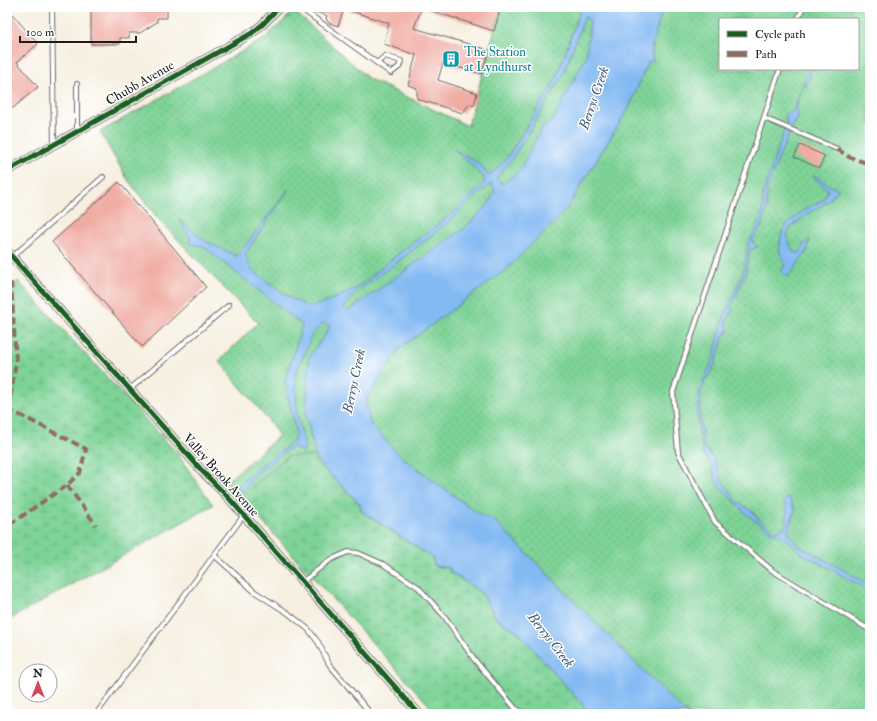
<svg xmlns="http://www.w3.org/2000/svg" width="877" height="721" viewBox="0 0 877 721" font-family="'IM FELL Double Pica',serif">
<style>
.wetland{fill:url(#wetland-marsh);stroke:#4d785a}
.park{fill:url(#park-dots);stroke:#4d785a;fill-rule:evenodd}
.water{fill:#84baf3;stroke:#506b88;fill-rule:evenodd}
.building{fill:#f0aba3}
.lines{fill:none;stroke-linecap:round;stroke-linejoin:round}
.service-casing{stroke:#696661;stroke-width:6}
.minor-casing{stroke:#696661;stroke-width:10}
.service{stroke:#fff;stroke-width:4}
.minor{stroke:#fff;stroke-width:8}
.quiet{stroke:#8d6e63;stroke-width:4;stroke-dasharray:8 4;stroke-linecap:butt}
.cycleway-casing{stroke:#fff;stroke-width:8}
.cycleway{stroke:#1b5e20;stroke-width:5}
.labels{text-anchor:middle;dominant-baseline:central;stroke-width:3;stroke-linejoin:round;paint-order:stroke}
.culture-label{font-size:13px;fill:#0d838f;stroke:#fff;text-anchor:start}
.street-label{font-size:13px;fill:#1c1c1c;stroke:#fff}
.water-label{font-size:14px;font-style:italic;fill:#465b72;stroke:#fff}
</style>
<defs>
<pattern id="wetland-marsh" width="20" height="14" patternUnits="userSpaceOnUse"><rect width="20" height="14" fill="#7ed397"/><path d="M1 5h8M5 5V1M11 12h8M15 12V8" fill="none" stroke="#6cb582"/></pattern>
<pattern id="park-dots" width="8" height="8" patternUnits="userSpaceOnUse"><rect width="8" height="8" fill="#7ed397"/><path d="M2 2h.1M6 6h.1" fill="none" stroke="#6cb582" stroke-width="1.8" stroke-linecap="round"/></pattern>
</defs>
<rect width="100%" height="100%" fill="#fff"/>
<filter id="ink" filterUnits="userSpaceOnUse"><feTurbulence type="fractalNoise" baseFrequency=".025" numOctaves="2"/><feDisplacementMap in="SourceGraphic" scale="8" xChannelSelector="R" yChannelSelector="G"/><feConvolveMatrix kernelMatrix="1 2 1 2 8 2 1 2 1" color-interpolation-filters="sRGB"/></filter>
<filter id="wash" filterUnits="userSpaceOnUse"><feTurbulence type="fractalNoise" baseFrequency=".012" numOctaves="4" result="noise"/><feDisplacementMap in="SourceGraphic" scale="16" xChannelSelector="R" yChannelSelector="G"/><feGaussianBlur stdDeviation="0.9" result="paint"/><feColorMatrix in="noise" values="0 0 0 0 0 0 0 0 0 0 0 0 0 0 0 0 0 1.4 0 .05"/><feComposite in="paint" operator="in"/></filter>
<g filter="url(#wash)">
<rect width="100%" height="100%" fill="#f7f0e1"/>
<path class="wetland" d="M501 7H581L302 325 296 433 258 472 305 446 451 567 484 592 584 703 589 714H437L240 497 225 483 279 436 269 421 219 361 258 323 161 222 128 180 100 132 264 39 294 11 369 79 468 126Z
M18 281 176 452 213 505 7 621V293Z"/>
<path class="park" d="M501 7H870V714H587L582 704 517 631 496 618 482 593 449 571 450 568 434 566 433 558 361 511 360 504 317 462 316 456H288L240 497 225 483 279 436 269 421 219 361 258 323 161 222 128 180 100 132 264 39 294 11 369 79 468 126ZM720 19H858V69H720Z"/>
<path class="water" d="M581 7H595L598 9 599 7H663L651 50 653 61 648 62 629 108 566 210 507 269 399 349 366 401 370 424 403 458 479 514 495 521 680 708 689 714H587L582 704 517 631 496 618 482 593 449 571 450 568 434 566 433 558 361 511 360 504 317 462 306 414 309 357 330 327 324 323 312 334 305 353 295 374 297 415 305 446 303 453 293 446 258 472 240 493 236 488 261 465 293 442 296 433 285 382 302 325 203 246 190 244 189 236 179 219 205 241 237 256 289 189 245 254 251 269 289 297 309 307 327 302 356 288 368 279 398 254 449 216 483 184 485 178 454 149 480 164 489 176 507 158 556 79ZM585 17 590 21 586 57 552 122 541 129 520 170 503 184 496 178 512 159 562 77ZM491 184 495 191 488 205 465 228 348 311 344 308 355 292 395 264 446 224 475 196Z
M809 69H811L810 72 811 75 807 85 803 86 797 105 798 119 795 124 793 123 767 188V209L761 227 752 241 758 247 750 249 746 272 732 305V312L726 323 729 333 725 332 715 364 705 382 701 393 700 418 704 446 715 461 721 479 737 502 751 510 757 518 775 531 786 527 787 511 784 501 789 497 795 510 788 531 797 545 844 570 870 586V591L800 552 787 539 770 531 747 515 724 491 715 480 712 465 704 455 699 432 697 414 699 390 713 359 723 320 744 269 748 244 756 229 763 211V193L787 121 785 120 787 113 793 111Z
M812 176 817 177 830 186 839 189 828 201 809 213 790 228 787 236 793 252 800 253 804 244 810 239 806 253 788 277 781 272 785 264 782 258 779 251 781 236 786 225 804 210 823 200 828 190Z"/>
<g id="blocks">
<path class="building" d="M91 7H167V18H157V22L140 33H129V38H120V44H91Z
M318 7H422L414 28 489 50 482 74 443 63 438 80 477 93 474 106 469 104 463 113 417 99V88L408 85 416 55 384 44 389 23 344 9 338 26 329 23 326 19 327 16 316 12Z
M423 7H501L494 31 423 8Z
M7 8 38 44 17 62 38 87 7 113Z
M800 145 825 156 819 168 794 157Z
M119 182 206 287 142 347 52 242Z"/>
</g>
</g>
<g filter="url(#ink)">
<use href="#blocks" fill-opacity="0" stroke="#696661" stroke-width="1"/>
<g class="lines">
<defs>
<path id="service" d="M52 7 54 145
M299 7 391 73 399 67 401 61 385 56 377 63
M798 19 803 7
M780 69 673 392 678 452 715 522 773 571 870 630
M77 84V131
M764 118 837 149
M12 257 103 177
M130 389 229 305
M214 555 255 592 288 613 308 629 318 642 329 664 371 714
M302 582 330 560 348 552 358 553 383 564 418 587 445 617 474 659 515 708 524 714
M96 714 244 515"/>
<path id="minor" d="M7 171 252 33 263 24 279 7
M7 251 204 473 227 496 419 714"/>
</defs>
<use href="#service" class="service-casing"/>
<use href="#minor" class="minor-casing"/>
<use href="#service" class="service"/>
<use href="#minor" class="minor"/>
<path class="quiet" d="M837 149 849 157 870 164
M7 408 9 405 16 362 11 282
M7 410 22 416 86 449 80 473 67 485 12 523
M67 485 96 525"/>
<defs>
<path id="cycleway" d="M7 171 252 33 263 24 279 7
M7 251 204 473 227 496 419 714"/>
</defs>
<use href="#cycleway" class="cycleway-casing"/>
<use href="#cycleway" class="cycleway"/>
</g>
</g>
<defs>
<symbol id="building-square" viewBox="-11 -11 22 22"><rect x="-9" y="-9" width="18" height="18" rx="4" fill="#0f9aa8" stroke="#fff"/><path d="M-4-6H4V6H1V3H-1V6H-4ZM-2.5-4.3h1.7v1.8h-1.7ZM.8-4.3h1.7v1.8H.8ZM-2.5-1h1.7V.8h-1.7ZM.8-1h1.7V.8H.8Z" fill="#fff"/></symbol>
</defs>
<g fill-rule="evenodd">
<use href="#building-square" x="441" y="49" width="20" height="20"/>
</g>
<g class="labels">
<g class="culture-label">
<text x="464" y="52">The Station<tspan x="464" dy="15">at Lyndhurst</tspan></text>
</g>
<g class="street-label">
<text transform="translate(140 83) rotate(-30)">Chubb Avenue</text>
<text transform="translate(221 475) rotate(48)">Valley Brook Avenue</text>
</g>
<g class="water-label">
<text transform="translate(594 98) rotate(-71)">Berrys Creek</text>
<text transform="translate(354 381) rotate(-78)">Berrys Creek</text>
<text transform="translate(551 640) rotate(52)">Berrys Creek</text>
</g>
</g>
<rect width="877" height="721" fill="none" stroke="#fff" stroke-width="24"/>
<rect x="719" y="18" width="140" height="52" fill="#ffffff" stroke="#a4a4a4"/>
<rect x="727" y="31" width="20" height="6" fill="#1b5e20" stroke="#a4a4a4"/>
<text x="755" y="38" font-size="12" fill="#1c1c1c">Cycle path</text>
<rect x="727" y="51" width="20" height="6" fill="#8d6e63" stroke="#a4a4a4"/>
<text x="755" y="58" font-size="12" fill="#1c1c1c">Path</text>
<g transform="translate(38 683)"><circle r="19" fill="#ffffff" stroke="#a4a4a4"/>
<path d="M0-3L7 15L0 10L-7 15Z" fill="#d1495b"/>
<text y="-6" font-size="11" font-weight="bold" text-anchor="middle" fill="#1c1c1c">N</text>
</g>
<path d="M20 36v6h116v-6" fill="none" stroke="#1c1c1c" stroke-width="2"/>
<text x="26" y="36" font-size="12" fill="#1c1c1c" stroke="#ffffff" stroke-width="3" paint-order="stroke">100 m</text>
</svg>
